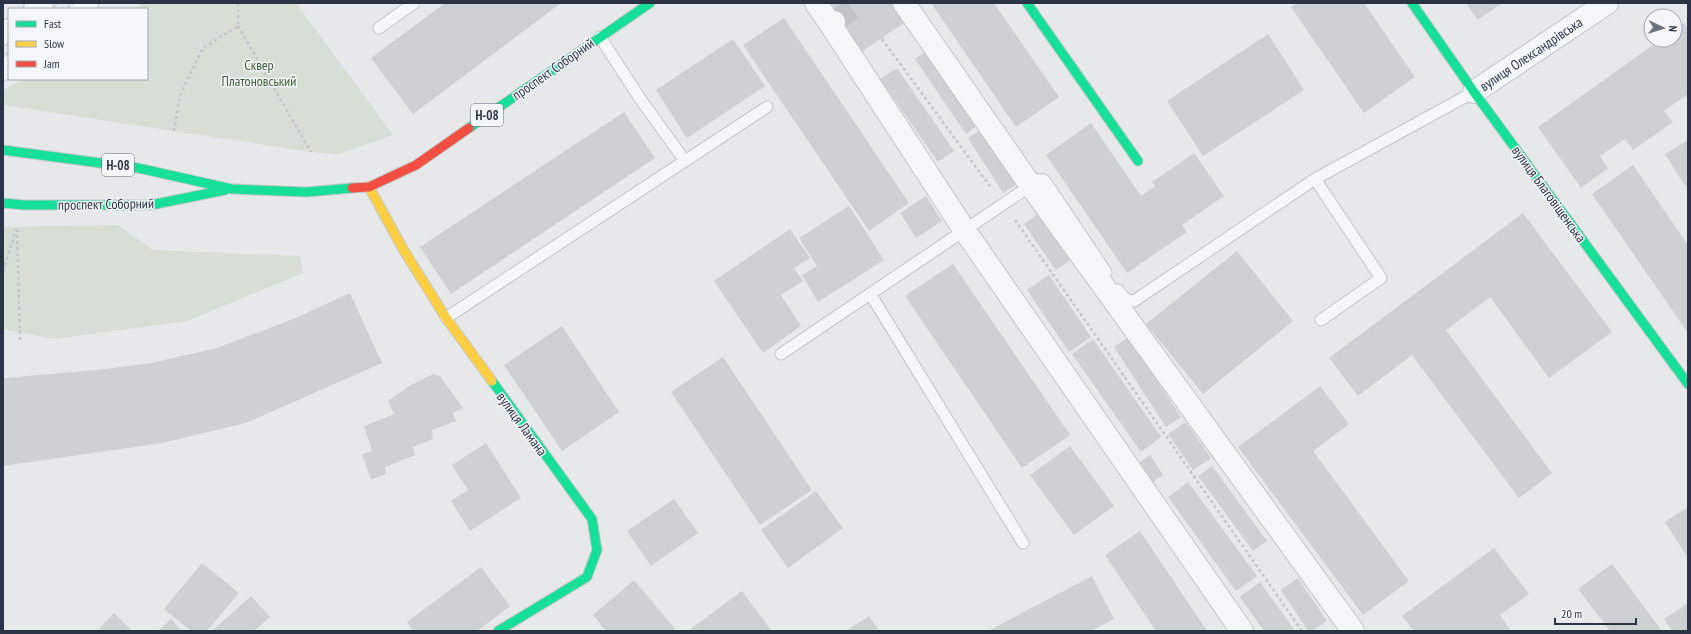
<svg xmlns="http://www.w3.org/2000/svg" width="1691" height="634" viewBox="0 0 1691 634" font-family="'PT Sans Narrow',sans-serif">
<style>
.green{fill:#d6ded6}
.building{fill:#ced0d3}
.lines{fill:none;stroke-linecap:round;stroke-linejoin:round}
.street-tunnel{stroke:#c1c4c9;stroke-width:22;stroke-dasharray:22 11;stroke-linecap:butt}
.lane-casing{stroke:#c4c6c8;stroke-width:13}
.street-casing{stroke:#c4c6c8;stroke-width:24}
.fast-casing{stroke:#c4c6c8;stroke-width:11}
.slow-casing{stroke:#c4c6c8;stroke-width:11}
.jam-casing{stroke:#c4c6c8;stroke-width:11}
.path{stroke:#c5c6ca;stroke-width:2.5;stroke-dasharray:3 3;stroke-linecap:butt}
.lane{stroke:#f5f6f7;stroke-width:11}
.street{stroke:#f5f6f7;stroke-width:22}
.fast{stroke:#16e098;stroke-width:9}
.slow{stroke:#ffcf43;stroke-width:9}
.jam{stroke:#f24e42;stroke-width:9}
.tram{stroke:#cecfd2;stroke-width:1}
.labels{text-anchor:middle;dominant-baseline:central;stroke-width:3;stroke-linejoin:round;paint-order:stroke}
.shield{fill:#f4f6f9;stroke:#676e7b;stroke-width:1}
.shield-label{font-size:13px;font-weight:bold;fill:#2b3445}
.street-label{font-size:14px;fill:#2b3445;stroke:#f4f6f9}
.park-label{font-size:14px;fill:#3f6138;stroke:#f4f6f9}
</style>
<rect width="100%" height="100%" fill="#e6e8ea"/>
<path class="green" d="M144 3H296L393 135 339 154 311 152 3 105V91L22 79H147V9H134Z
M118 225 153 250 300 256 303 273 187 321 54 339 3 329V227Z"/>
<path class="building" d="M445 3H561L413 114 371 58Z
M821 3H892L905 22 856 56Z
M931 3H994L1059 97 1016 127Z
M1297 3H1364L1415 77 1364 113 1291 7Z
M1466 3H1502L1478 20Z
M784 18 909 203 869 231 743 45Z
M1684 23 1688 29V94L1664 111 1673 122 1633 150 1625 139 1600 156 1608 168 1581 188 1538 127 1660 40H1675V29Z
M1268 34 1304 90 1203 156 1167 101Z
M733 39 765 86 687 138 656 90Z
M929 49 980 124 966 134 915 59Z
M897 68 954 151 938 162 880 79Z
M624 112 655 158 451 294 420 247Z
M1091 123 1141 196 1155 186 1152 182 1194 153 1224 196 1182 225 1187 232 1127 273 1046 155Z
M985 127 1020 182 1003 193 968 138Z
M1688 140V184L1685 186 1665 154Z
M1633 165 1688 245V333L1592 194Z
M926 196 942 221 916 238 900 213Z
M849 206 884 260 818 302 802 275 817 266 799 238Z
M1040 212 1072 259 1056 270 1024 224Z
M1523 213 1612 332 1549 378 1490 297 1446 330 1552 473 1519 498 1412 355 1358 396 1329 358Z
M790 229 810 258 794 268 803 281 781 295 801 326 763 353 714 281Z
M1237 251 1293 321 1203 394 1146 324Z
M953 264 1070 435 1022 468 905 296Z
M1049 275 1091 337 1069 352 1027 290Z
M350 293 382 363 246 423 162 443 3 466V378L96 370 151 363 217 348 293 319Z
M562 326 619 412 562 451 504 365Z
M1129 337 1181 417 1166 427 1114 347Z
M1093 339 1161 437 1141 452 1072 354Z
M723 357 812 490 760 525 671 392Z
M433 374 440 376 463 408 453 413 456 421 432 430 433 439 413 447 415 455 385 467 386 474 371 480 362 454 372 451 364 426 394 414 388 401 409 386Z
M1320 386 1349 424 1313 451 1409 581 1363 615 1238 447Z
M1186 422 1211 458 1193 470 1168 434Z
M486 443 521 498 470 531 451 501 468 490 452 465Z
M1070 446 1114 506 1074 535 1030 475Z
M1150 455 1163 475 1146 487 1133 467Z
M1212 466 1267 541 1253 551 1198 476Z
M1188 482 1257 576 1236 591 1168 497Z
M816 491 843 528 788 568 761 530Z
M674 499 698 533 651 566 627 531Z
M1688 507V558L1665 522Z
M1140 531 1207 631H1156L1105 555Z
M1494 548 1529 594 1500 615 1511 631H1414L1402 616Z
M202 563 239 593 207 631H191L164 609Z
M1612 564 1662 631H1610L1578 589Z
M481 567 510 606 477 631H413L407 622Z
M1092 576 1114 619 1091 631H988Z
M1298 578 1327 621 1312 631H1308L1281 590Z
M634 580 675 629 672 631H606L593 615Z
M1260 582 1295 631H1264L1240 597Z
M742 591 771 630 769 631H688Z
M251 596 270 617 254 631H212Z
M1688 603V631H1672L1664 619Z
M114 613 132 631H97Z
M869 616 879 631H846Z
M171 619 182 631H158Z"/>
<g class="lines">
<path class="street-tunnel" d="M834 22 861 3"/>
<defs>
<path id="lane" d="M379 28 414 3
M600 37 641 100 685 161
M1315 179 1381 278 1321 320
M1118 290C1123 297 1126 301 1134 301L1315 179 1474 92
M871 295 1023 543
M446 318 767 107
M781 354 1039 180H1044L1047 184 1106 272"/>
<path id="street" d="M816 3 831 25
M904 3 1031 186 1353 631
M35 9 42 3
M80 9 87 3
M834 22 831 25 965 231 1242 631
M3 34 9 30
M3 69 9 65
M1474 92 1607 3"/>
<path id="fast" d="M1027 3 1138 161
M1412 3 1474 92 1688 384
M469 128 650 3
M3 150 138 168 232 189 307 192 352 188
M3 203 24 205H151L225 190
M492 381 592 519 597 550 587 577 498 631"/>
<path id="slow" d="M369 187 403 249 446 318 492 381"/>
<path id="jam" d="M352 188 369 187 416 165 469 128"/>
</defs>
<use href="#lane" class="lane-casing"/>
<use href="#street" class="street-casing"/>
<use href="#fast" class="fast-casing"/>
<use href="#slow" class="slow-casing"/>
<use href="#jam" class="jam-casing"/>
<path class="path" d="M238 26 311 152
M882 39 992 189
M174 131 180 95 203 48 238 26V3
M1015 220 1302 631
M17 229 20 341
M3 271 16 229"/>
<use href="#lane" class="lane"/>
<use href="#street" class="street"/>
<use href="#fast" class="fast"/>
<use href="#slow" class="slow"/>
<use href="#jam" class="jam"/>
<path class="tram" d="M51 9 59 3
M67 9 75 3
M3 46 9 42
M3 58 9 54"/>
</g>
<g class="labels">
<g class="shield">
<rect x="471" y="104" width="32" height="22" rx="3"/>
<rect x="102" y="154" width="32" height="22" rx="3"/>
</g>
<g class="shield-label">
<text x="487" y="115">Н-08</text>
<text x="118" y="165">Н-08</text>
</g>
<g class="street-label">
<text transform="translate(1531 54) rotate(-34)">вулиця Олександрівська</text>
<text transform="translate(553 69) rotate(-35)">проспект Соборний</text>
<text transform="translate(1549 194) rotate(54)">вулиця Благовіщенська</text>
<text transform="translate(106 204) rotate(-1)">проспект Соборний</text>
<text transform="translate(522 424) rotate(54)">вулиця Ламана</text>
</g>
<g class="park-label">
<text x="259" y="65">Сквер<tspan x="259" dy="16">Платоновський</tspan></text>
</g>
</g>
<rect width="1691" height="634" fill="none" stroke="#2b3445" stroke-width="8"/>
<rect x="8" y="8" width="140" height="72" fill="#f4f6f9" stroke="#a4a8b1"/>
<rect x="16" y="21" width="20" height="6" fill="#16e098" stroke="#a4a8b1"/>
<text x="44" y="28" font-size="12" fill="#2b3445">Fast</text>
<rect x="16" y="41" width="20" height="6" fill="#ffcf43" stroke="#a4a8b1"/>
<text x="44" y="48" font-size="12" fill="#2b3445">Slow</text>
<rect x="16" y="61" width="20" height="6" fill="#f24e42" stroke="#a4a8b1"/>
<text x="44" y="68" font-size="12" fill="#2b3445">Jam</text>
<g transform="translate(1663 28) rotate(94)"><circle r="19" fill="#f4f6f9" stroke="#a4a8b1"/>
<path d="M0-3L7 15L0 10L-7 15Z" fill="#6c737f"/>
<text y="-6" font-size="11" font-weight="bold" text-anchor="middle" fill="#2b3445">N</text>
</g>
<path d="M1555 618v6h81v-6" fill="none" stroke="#2b3445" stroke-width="2"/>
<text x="1561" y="618" font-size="12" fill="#2b3445" stroke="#f4f6f9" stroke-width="3" paint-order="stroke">20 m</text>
</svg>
